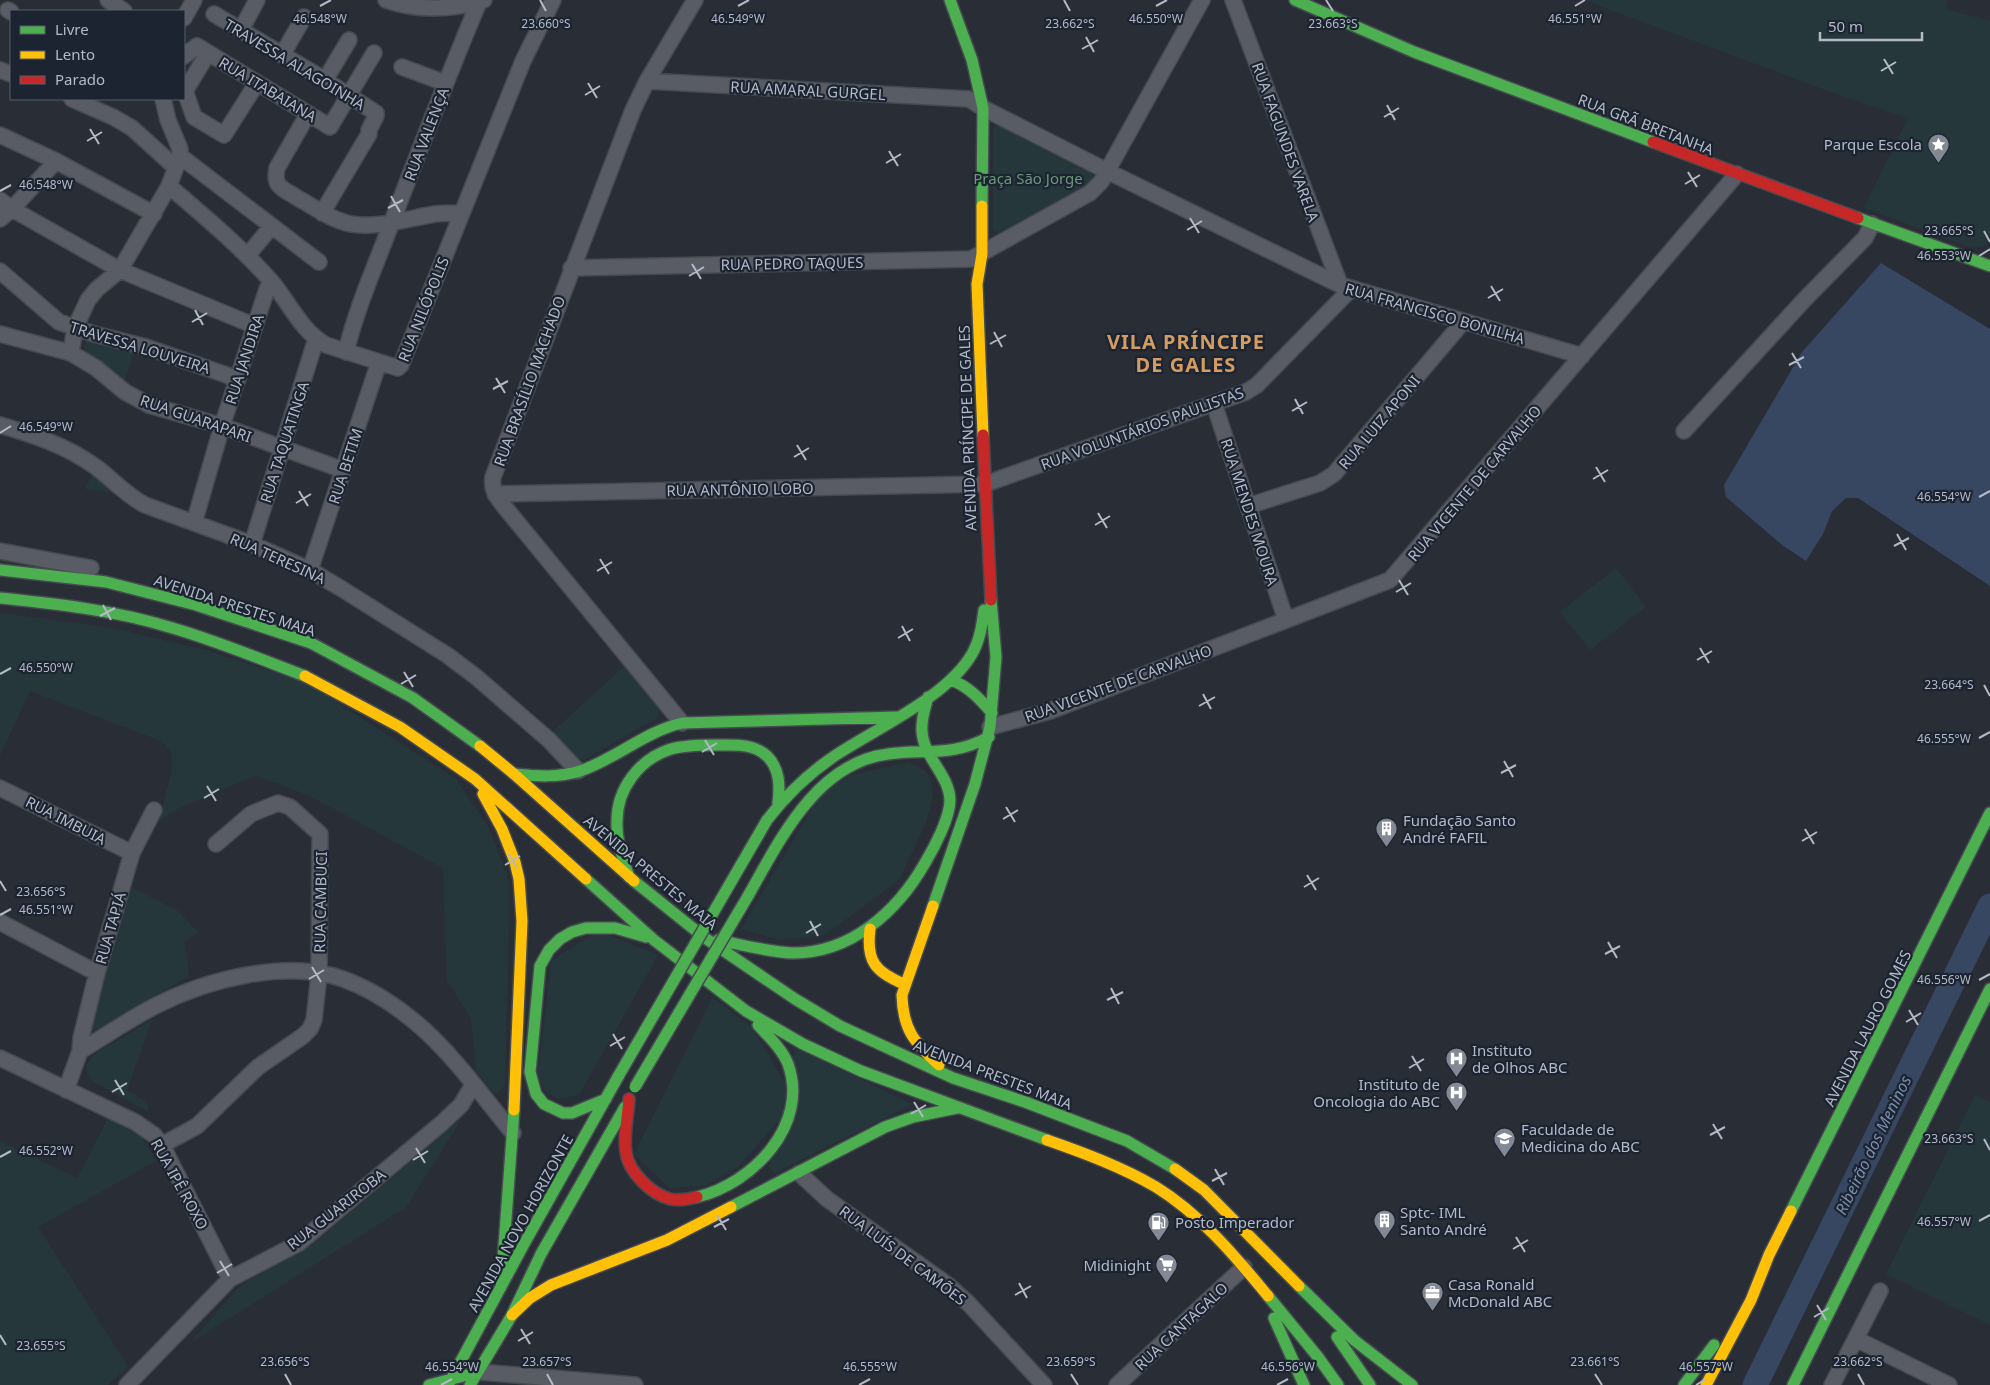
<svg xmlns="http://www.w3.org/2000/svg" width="1990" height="1385" viewBox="0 0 1990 1385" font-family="'Noto Sans',sans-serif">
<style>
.green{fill:#26373c}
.water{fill:#374661}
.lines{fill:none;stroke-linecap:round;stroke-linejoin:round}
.river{stroke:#374661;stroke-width:25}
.street-casing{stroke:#464a50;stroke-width:18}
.fast-casing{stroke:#464a50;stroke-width:14}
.slow-casing{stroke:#464a50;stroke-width:14}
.jam-casing{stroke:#464a50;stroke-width:14}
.street{stroke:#595c64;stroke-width:15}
.fast{stroke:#4caf50;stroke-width:11}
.slow{stroke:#ffc107;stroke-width:11}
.jam{stroke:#c62828;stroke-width:11}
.fast-bridge-casing{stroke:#464951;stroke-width:14;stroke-linecap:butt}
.fast-bridge{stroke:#4caf50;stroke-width:11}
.ticks{fill:none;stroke:#b2b9c7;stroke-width:2}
.labels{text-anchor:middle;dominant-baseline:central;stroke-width:4.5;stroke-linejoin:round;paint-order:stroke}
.street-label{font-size:15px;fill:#b2b9c7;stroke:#1c2331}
.poi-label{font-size:15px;fill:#b2b9c7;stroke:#1c2331;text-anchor:start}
.park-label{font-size:15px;fill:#699878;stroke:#1c2331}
.water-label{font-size:16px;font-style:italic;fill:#7a8daf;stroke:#1c2331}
.district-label{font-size:20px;font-weight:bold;letter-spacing:1px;fill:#d39c61;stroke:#1c2331}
.ticks-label{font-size:12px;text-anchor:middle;fill:#b2b9c7;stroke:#1c2331;stroke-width:4.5;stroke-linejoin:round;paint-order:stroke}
</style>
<rect width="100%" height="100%" fill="#292d36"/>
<path class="green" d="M1584 0H1948L1946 9 1990 21V233L1987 245 1972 248 1864 208 1908 118 1836 94Z
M997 125H1005L1089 168 1093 177 1091 184 1001 234 993 230V127Z
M89 338 135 350 123 384C112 376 71 352 89 338Z
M94 471 115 491 114 493 85 489Z
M1616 568 1646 607 1590 650 1560 612Z
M0 613 112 628 205 650 307 683 456 779 489 828 510 883 505 1085 497 1093 492 1091 476 1071 471 1018 447 981 443 868 312 797 256 775 181 807 159 821 172 770 171 752 161 741 30 691 0 756Z
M627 664 659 705V717L584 760 576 757 550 734Z
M908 762 926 771 931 780 933 794 926 823 899 880 825 935 780 940 741 929 820 795 848 776Z
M129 886 178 911 198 932C194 935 188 938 185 942 182 946 191 968 188 977L89 1034 88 1032Z
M598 931 658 955 579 1095 559 1099 544 1090 538 1075 551 961Z
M713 997 752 1028 786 1084 783 1116 739 1166 704 1186 669 1188 634 1154Z
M152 1020 127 1090 147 1102 149 1112 94 1082C82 1071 85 1063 96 1053Z
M795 1048 913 1104 775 1173 769 1167Z
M1975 1095 1990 1102V1325L1886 1274Z
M472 1103 406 1207 190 1343 235 1291 249 1280 311 1246 454 1125Z
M108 1118 141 1136 156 1161 38 1227 128 1366 108 1385H0V1141L77 1178Z"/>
<path class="water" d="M1881 263 1990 329V586L1858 498H1846L1832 511 1823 534 1806 561 1782 545 1726 497 1724 485 1802 352Z"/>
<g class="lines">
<path class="river" d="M1755 1385 1990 906"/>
<defs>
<path id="street" d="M108 0 124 11
M386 0C416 11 453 10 484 0
M1233 0 1340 285
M8 10 11 12
M214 14 325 80 376 113V116L369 130V134L322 213
M184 18 194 0
M241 30 257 0
M208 53 185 91 194 117 224 135 257 83
M282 55 304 17
M184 56 197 46 330 127 374 53
M402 67 445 83
M0 70 11 74
M325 80 349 40
M647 81 969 99 983 108 1107 171 1340 285 1582 356
M72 99 113 117 132 128 175 167
M308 114 277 168C273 187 282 188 296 197 314 207 331 220 351 224 376 229 410 218 435 214 444 213 453 213 462 213
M0 135 56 161 154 214
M180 156 319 262
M169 186C204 216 240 246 271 281 289 302 301 331 326 345L398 368 401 365 523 61 553 0
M0 200 12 209 120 270 255 326
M0 219 12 209 56 161
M247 256 272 226
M571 268 971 259 1090 193 1101 182 1202 0
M0 271 59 322 94 334 146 347 238 379
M0 334 71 353 96 368 125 392 149 405 222 426 343 470
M346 352C357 306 377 262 393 219 421 146 449 73 479 2
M71 353 75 328 88 300 97 289 120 270 169 186 180 156V149L168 120 163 99
M1214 404 1286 620
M0 425C34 435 67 446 96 467 113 480 126 495 145 505L252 544 310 570 342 589 447 655 475 676 549 740 578 771
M1684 431 1805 299 1865 238 1872 224
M495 494 985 484 1246 392 1257 385 1351 289
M1248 506 1320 483 1334 474 1463 322
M194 523 222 426 267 289 271 281
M252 544 316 339
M0 551 91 568
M310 570 379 362
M682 723 503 505C496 496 491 489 493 477L633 110 647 81 695 0
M990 727 1050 711 1390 580 1737 174
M0 788 132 853
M0 922 97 973
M80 1051C105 1036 130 1019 155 1006 208 979 286 959 343 979 371 989 398 1007 421 1027 455 1057 484 1098 513 1133
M0 1058 135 1122 154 1135 162 1145 230 1279
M66 1090 80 1051 81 1038 97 973 132 853 154 810
M162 1145 197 1126 258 1067 303 1036 310 1029 314 1020 319 975 320 834 290 807 278 803 251 814 216 844
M799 1173 827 1199 948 1285 969 1304 1044 1385
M1856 1339 1949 1385
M480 1372 635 1385
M127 1385 230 1279 299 1243 442 1123 461 1105 473 1085
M1117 1385 1244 1267
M1832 1385 1880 1291"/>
<path id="fast" d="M950 0 972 60 983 108 982 206
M1295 0 1414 52 1653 142
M1858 218 1990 266
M0 570 106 582 196 605 311 643 413 698 480 746
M0 598C56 604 114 610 169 627 215 640 260 659 305 676
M951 680C968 686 980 699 992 713
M514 774C536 776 558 778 580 771 616 759 644 732 682 723L898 717
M767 820C787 794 809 773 836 755 877 728 947 697 972 654 980 640 982 625 984 610
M629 877C623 859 616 840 617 821 617 789 639 759 671 749 685 745 701 745 716 745 734 745 753 743 767 756 780 769 780 786 778 803
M586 879 654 940 746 1011 803 1044 861 1071 1047 1140
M634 881 705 938 795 999 840 1026 953 1078 1025 1102 1127 1141 1175 1169
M748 896C780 840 816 763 888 754 927 749 952 757 989 737
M933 906 975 784 990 727 996 657 991 600
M718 940C743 945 768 952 793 953 851 953 897 912 925 863 934 848 950 818 950 800 949 774 923 757 922 731 921 719 925 708 928 697
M606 1099 572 1113H563L544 1104 536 1094 530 1072 540 966 549 950 560 939 572 932 586 928H615L646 937
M697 1197C752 1184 810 1125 788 1064 782 1049 769 1037 758 1025
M731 1207 885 1127 913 1117 957 1108
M1791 1211 1990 813
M1299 1286 1354 1340 1412 1385
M501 1287 514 1110
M1268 1296 1318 1357 1338 1385
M1274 1318 1304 1385
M1337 1337 1370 1385
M429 1385 467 1375
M448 1385 524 1244 619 1075
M470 1385 512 1315 541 1254 625 1107
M1684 1385 1714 1345
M1793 1385 1990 989"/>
<path id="slow" d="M982 206V254L977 284 983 435
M305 676 400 727 475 779 586 879
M480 746 514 774 634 881
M483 794 502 829 515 862 519 879 522 921 514 1110
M933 906 902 995C903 1030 914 1042 939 1065
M870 929C866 961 875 972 904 984
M1047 1140C1084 1153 1122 1167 1156 1187 1200 1214 1236 1257 1268 1296
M1175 1169 1204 1190 1299 1286
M512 1315 530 1298 551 1285 667 1240 731 1207
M1706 1385 1751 1300 1769 1255 1791 1211"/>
<path id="jam" d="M1653 142 1858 218
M983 435 991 600
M629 1099C628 1117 623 1135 626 1153 629 1172 651 1194 670 1199 679 1201 688 1199 697 1197"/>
</defs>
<use href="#street" class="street-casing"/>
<use href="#fast" class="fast-casing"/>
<use href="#slow" class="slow-casing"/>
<use href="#jam" class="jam-casing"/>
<use href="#street" class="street"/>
<use href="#fast" class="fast"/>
<use href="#slow" class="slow"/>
<use href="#jam" class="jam"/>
<defs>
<path id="fast-bridge" d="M619 1075 767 820
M635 1087 748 896"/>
</defs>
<use href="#fast-bridge" class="fast-bridge-casing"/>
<use href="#fast-bridge" class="fast-bridge"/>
</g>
<path class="ticks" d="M540 0 546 11M1064 0 1070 11M1326 0 1333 11M320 6 331 0M738 6 749 0M1156 6 1167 0M1575 6 1585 0M1086 37 1094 52M1082 49 1098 40M1884 59 1893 74M1881 71 1896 62M588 83 597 98M585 95 600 86M1387 105 1395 120M1384 117 1399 108M90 129 99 144M87 141 102 132M889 151 898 166M886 163 901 154M1688 172 1697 187M1685 184 1700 175M0 191 11 185M391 196 400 212M388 208 403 200M1190 218 1199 233M1187 230 1202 221M1984 231 1990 242M1979 256 1990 249M692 264 701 279M689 276 704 267M1491 286 1500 301M1488 298 1503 289M195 310 203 325M192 322 207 313M994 332 1002 347M990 344 1006 335M1792 353 1801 368M1789 365 1804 357M496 378 505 393M493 389 508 381M1295 399 1303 414M1292 411 1307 402M0 433 11 426M797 445 806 460M794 457 809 448M1596 467 1605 482M1593 479 1608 470M299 491 308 506M1979 497 1990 491M296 503 311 494M1098 513 1107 528M1095 525 1110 516M1897 534 1906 550M1894 546 1909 538M600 559 609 574M597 571 612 562M1399 580 1408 595M1396 592 1411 583M103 605 111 620M100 616 115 608M902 626 910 641M898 638 913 629M1700 648 1709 663M1697 660 1712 651M404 672 413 687M0 674 11 668M401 684 416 675M1984 685 1990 696M1203 694 1211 709M1199 706 1215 697M1979 738 1990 732M705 740 714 755M702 752 717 743M1504 761 1513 777M1501 773 1516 765M207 786 216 801M204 798 219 789M1006 807 1015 822M1003 819 1018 810M1805 829 1814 844M1802 841 1817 832M508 853 517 868M505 865 520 856M1307 875 1316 890M0 881 6 891M1304 887 1319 878M0 915 11 909M810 921 818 936M806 933 821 924M1608 942 1617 958M1605 954 1620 946M312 967 321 982M309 979 324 970M1979 980 1990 974M1111 988 1119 1004M1107 1000 1123 992M1909 1010 1918 1025M1906 1022 1921 1013M613 1034 622 1049M610 1046 625 1037M1412 1056 1421 1071M1409 1068 1424 1059M115 1080 124 1095M112 1092 127 1083M914 1102 923 1117M911 1114 926 1105M1713 1124 1722 1139M1710 1135 1725 1127M1984 1139 1990 1150M416 1148 425 1163M0 1157 11 1151M413 1160 428 1151M1215 1169 1224 1185M1212 1181 1227 1173M717 1215 726 1230M1979 1221 1990 1215M714 1227 729 1219M1516 1237 1525 1252M1513 1249 1528 1240M220 1261 229 1276M217 1273 232 1264M1019 1283 1027 1298M1015 1295 1031 1286M1817 1305 1826 1320M1814 1317 1829 1308M521 1329 530 1344M0 1335 6 1345M518 1341 533 1332M285 1374 291 1385M547 1374 553 1385M1071 1374 1078 1385M1595 1374 1602 1385M1858 1374 1864 1385M441 1385 452 1379M859 1385 870 1379M1277 1385 1288 1379M1696 1385 1706 1379"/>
<defs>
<symbol id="sight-pin" viewBox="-11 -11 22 30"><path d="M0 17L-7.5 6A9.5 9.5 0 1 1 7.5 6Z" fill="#828894" stroke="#1c2331"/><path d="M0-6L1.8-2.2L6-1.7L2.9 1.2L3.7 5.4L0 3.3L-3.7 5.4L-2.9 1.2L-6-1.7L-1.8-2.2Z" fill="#fff"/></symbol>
<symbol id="building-pin" viewBox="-11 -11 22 30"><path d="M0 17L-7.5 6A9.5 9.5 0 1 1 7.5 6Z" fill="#828894" stroke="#1c2331"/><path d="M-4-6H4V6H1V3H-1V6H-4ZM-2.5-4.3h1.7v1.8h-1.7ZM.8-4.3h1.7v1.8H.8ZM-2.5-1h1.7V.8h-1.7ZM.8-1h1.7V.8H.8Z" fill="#fff"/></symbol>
<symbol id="hospital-pin" viewBox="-11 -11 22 30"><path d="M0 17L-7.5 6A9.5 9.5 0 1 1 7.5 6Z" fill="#828894" stroke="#1c2331"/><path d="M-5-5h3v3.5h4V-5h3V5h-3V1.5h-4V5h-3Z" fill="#fff"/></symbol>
<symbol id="university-pin" viewBox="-11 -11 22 30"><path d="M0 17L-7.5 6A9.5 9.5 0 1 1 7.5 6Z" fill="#828894" stroke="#1c2331"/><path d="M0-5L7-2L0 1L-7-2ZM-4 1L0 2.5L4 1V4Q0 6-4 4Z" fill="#fff"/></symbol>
<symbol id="fuel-pin" viewBox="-11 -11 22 30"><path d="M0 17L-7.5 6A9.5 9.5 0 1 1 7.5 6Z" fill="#828894" stroke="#1c2331"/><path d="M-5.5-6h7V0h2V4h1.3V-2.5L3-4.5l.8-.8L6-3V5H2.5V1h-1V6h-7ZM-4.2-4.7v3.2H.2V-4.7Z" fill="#fff"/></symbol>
<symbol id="supermarket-pin" viewBox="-11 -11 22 30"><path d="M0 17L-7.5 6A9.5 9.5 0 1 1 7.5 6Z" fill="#828894" stroke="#1c2331"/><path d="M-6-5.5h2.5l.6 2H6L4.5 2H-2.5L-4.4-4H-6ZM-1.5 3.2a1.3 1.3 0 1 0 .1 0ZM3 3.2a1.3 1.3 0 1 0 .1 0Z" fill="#fff"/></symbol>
<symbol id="office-pin" viewBox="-11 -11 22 30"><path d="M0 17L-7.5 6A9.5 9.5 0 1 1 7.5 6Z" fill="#828894" stroke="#1c2331"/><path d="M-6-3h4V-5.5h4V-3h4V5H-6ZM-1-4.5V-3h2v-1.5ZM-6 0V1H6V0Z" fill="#fff"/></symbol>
</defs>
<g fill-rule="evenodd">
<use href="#sight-pin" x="1926" y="132" width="25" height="34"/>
<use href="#building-pin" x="1374" y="816" width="25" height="34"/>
<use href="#hospital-pin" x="1444" y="1046" width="25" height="34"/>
<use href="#hospital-pin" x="1444" y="1080" width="25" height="34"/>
<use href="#university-pin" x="1492" y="1126" width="25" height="34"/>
<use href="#building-pin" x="1372" y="1208" width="25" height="34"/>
<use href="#fuel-pin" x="1146" y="1210" width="25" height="34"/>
<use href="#supermarket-pin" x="1154" y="1252" width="25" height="34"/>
<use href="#office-pin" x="1420" y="1280" width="25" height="34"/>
</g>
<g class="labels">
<g class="street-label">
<text transform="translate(295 64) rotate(31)">TRAVESSA ALAGOINHA</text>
<text transform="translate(268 89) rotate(31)">RUA ITABAIANA</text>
<text transform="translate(808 90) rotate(3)">RUA AMARAL GURGEL</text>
<text transform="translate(1646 124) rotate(21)">RUA GRÃ BRETANHA</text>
<text transform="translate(426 134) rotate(-69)">RUA VALENÇA</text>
<text transform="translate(1286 142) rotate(70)">RUA FAGUNDES VARELA</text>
<text transform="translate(792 263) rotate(-1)">RUA PEDRO TAQUES</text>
<text transform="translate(423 309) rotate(-68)">RUA NILÓPOLIS</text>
<text transform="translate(1435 313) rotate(16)">RUA FRANCISCO BONILHA</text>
<text transform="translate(140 347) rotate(17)">TRAVESSA LOUVEIRA</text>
<text transform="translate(244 359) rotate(-72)">RUA JANDIRA</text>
<text transform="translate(529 381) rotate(-70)">RUA BRASÍLIO MACHADO</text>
<text transform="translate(196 418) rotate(19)">RUA GUARAPARI</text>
<text transform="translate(1379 422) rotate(-50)">RUA LUIZ APONI</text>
<text transform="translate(967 428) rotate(-92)">AVENIDA PRÍNCIPE DE GALES</text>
<text transform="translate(1142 428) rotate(-20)">RUA VOLUNTÁRIOS PAULISTAS</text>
<text transform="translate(284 442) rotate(-72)">RUA TAQUATINGA</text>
<text transform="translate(345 466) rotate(-72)">RUA BETIM</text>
<text transform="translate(1474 483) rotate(-50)">RUA VICENTE DE CARVALHO</text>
<text transform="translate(740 489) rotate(-1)">RUA ANTÔNIO LOBO</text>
<text transform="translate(1250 512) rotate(72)">RUA MENDES MOURA</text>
<text transform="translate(278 558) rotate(24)">RUA TERESINA</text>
<text transform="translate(235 605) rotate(18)">AVENIDA PRESTES MAIA</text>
<text transform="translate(1118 683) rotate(-20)">RUA VICENTE DE CARVALHO</text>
<text transform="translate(66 820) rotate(27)">RUA IMBUIA</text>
<text transform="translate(651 872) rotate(40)">AVENIDA PRESTES MAIA</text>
<text transform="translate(320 902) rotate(-89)">RUA CAMBUCI</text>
<text transform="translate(110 928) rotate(-74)">RUA TAPIÁ</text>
<text transform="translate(1867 1028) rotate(-63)">AVENIDA LAURO GOMES</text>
<text transform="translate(993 1074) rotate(21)">AVENIDA PRESTES MAIA</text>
<text transform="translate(180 1184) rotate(61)">RUA IPÊ ROXO</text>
<text transform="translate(336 1209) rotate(-38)">RUA GUARIROBA</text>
<text transform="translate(520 1223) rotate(-61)">AVENIDA NOVO HORIZONTE</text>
<text transform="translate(903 1255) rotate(37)">RUA LUÍS DE CAMÕES</text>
<text transform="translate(1181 1326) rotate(-43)">RUA CANTAGALO</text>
</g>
<g class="poi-label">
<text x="1922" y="144" text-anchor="end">Parque Escola</text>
<text x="1403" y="820">Fundação Santo<tspan x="1403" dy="17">André FAFIL</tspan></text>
<text x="1472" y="1050">Instituto<tspan x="1472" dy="17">de Olhos ABC</tspan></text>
<text x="1440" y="1084" text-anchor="end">Instituto de<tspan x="1440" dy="17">Oncologia do ABC</tspan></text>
<text x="1521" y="1129">Faculdade de<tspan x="1521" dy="17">Medicina do ABC</tspan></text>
<text x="1400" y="1212">Sptc- IML<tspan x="1400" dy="17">Santo André</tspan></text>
<text x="1175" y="1222">Posto Imperador</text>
<text x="1151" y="1265" text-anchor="end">Midinight</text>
<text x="1448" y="1284">Casa Ronald<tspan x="1448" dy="17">McDonald ABC</tspan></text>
</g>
<g class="park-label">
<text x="1028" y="178">Praça São Jorge</text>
</g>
<g class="water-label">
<text transform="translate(1873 1145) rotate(-64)">Ribeirão dos Meninos</text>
</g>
<g class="district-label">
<text x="1186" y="341">VILA PRÍNCIPE<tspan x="1186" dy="23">DE GALES</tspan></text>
</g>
</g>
<g class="ticks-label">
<text x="320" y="23">46.548°W</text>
<text x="738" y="23">46.549°W</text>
<text x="1156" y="23">46.550°W</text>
<text x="1575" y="23">46.551°W</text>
<text x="1333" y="28">23.663°S</text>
<text x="546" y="28">23.660°S</text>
<text x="1070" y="28">23.662°S</text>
<text x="46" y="189">46.548°W</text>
<text x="1949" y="235">23.665°S</text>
<text x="1944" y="260">46.553°W</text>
<text x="46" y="431">46.549°W</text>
<text x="1944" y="501">46.554°W</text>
<text x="46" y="672">46.550°W</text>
<text x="1949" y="689">23.664°S</text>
<text x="1944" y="743">46.555°W</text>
<text x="41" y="896">23.656°S</text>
<text x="46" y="914">46.551°W</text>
<text x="1944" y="984">46.556°W</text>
<text x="1949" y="1143">23.663°S</text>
<text x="46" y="1155">46.552°W</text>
<text x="1944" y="1226">46.557°W</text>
<text x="41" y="1350">23.655°S</text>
<text x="285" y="1366">23.656°S</text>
<text x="547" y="1366">23.657°S</text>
<text x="1071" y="1366">23.659°S</text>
<text x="1595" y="1366">23.661°S</text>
<text x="1858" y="1366">23.662°S</text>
<text x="452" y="1371">46.554°W</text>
<text x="870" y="1371">46.555°W</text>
<text x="1288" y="1371">46.556°W</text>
<text x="1706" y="1371">46.557°W</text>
</g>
<rect x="10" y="10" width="175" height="90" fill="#1c2331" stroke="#585f6d"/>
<rect x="20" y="26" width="25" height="8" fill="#4caf50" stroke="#585f6d"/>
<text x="55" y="35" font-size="15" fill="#b2b9c7">Livre</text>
<rect x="20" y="51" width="25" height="8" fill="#ffc107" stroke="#585f6d"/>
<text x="55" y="60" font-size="15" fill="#b2b9c7">Lento</text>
<rect x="20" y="76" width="25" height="8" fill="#c62828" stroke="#585f6d"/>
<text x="55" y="85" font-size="15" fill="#b2b9c7">Parado</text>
<path d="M1820 32v8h102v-8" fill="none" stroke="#b2b9c7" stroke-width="2.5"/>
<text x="1828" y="32" font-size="15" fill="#b2b9c7" stroke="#1c2331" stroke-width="4" paint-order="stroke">50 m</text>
</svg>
